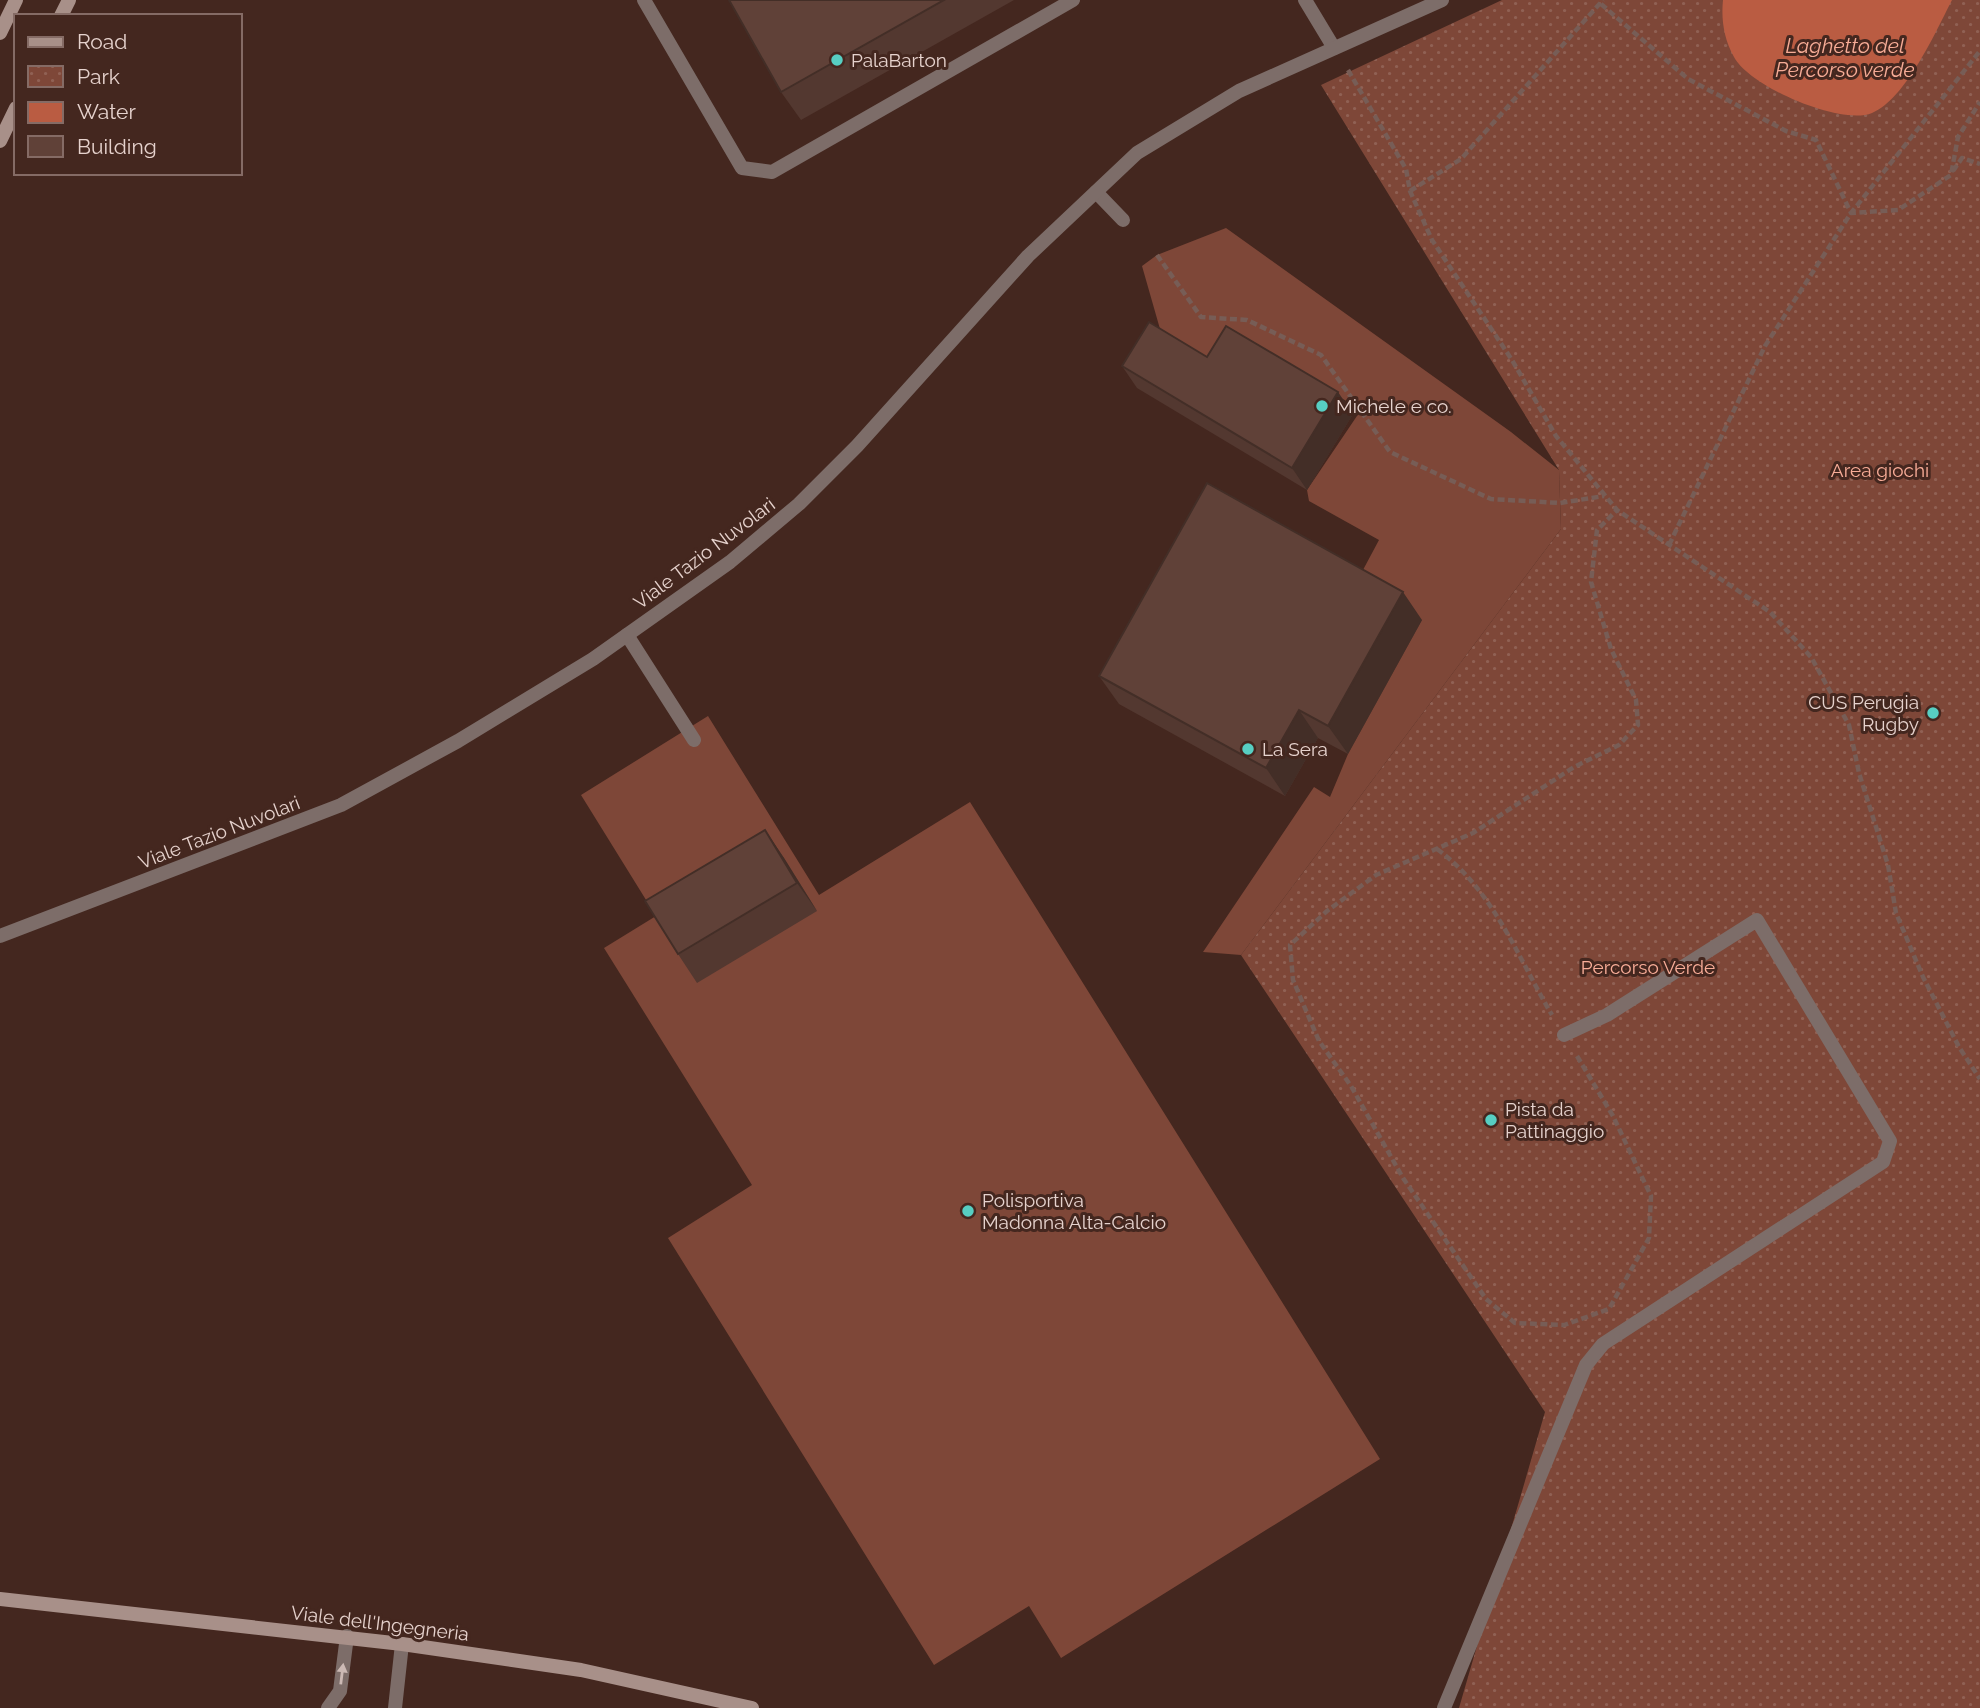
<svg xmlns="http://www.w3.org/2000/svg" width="1980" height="1708" viewBox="0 0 1980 1708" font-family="Raleway,sans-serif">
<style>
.green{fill:#7e4738}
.park{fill:url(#park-dots)}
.water{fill:#ba5c42}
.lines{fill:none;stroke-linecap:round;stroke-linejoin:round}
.path{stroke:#775d56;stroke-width:4.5;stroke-dasharray:7 3.5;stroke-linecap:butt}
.lane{stroke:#7d6d69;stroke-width:14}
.street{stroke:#7d6d69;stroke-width:14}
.secondary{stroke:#a89089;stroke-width:14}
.wall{fill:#533830}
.shaded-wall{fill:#432e27}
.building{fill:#604138;stroke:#432e27;stroke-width:2}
.oneway{fill:#ccb9b4}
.poi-dot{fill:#57cec2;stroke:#44271f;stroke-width:2.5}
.labels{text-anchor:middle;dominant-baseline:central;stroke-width:6;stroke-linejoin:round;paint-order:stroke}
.poi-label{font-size:19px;fill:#e6d2cd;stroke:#44271f;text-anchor:start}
.park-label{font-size:19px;fill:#f9ad98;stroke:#44271f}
.street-label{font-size:19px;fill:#e6d2cd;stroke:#44271f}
.water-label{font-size:21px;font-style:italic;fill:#f7ac96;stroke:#44271f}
</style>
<defs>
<pattern id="park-dots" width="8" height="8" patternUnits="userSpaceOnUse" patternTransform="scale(1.75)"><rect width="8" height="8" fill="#7e4738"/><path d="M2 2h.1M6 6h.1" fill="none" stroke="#906154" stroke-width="1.8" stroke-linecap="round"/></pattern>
</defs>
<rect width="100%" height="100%" fill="#44271f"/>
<path class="green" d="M1226 228 1511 432 1559 470 1561 529 1241 955 1203 952 1314 787 1330 797 1348 754 1356 583 1379 540 1309 501 1307 490 1361 410 1279 360 1223 378 1164 343 1142 266 1157 255Z
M708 716 819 895 970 802 1380 1459 1061 1658 1029 1606 934 1665 668 1238 752 1185 604 948 656 916 581 795Z"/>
<path class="park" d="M1502 0H1980V1708H1459L1545 1412 1241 955 1561 529 1559 470 1321 85Z"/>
<path class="water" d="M1723 0H1952C1936 31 1906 99 1872 113 1841 126 1750 87 1734 57 1724 39 1721 20 1723 0Z"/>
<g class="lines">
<path class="path" d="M1601 4 1688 79 1786 131 1816 140 1851 213 1898 210 1951 175 1958 137 1980 102
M1348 70 1406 169 1410 191 1432 240 1512 360 1556 436 1617 510 1770 612 1811 657 1849 725 1859 773 1888 865 1896 913 1923 977 1959 1047 1980 1079
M1953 171 1962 158 1980 164
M1410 191 1461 159 1603 0
M1157 255 1201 317 1247 320 1321 355 1390 452 1491 499 1560 503 1604 496
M1669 545 1765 346 1851 213 1980 51
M1437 849C1494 891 1517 956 1552 1015
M1577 1056 1613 1116 1651 1196 1649 1238 1609 1309 1564 1325 1515 1323 1486 1299 1403 1178 1351 1086 1319 1041 1293 980 1290 945 1327 911 1376 875 1473 833 1574 767 1619 745 1638 725 1636 700 1611 649 1591 582 1597 530 1617 510"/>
<path class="lane" d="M644 0 742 168 772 172 1073 0
M1305 0 1334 48
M1096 192 1123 220
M627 635 694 740
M1444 1708 1586 1365 1603 1344 1883 1162 1890 1141 1757 920 1607 1015 1564 1035"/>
<path class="street" d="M0 936 341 805 458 741 593 659 730 562 799 504 857 446 1028 256 1137 153 1239 91 1442 0
M328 1708 340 1691 347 1636
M395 1708 402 1644"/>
<path class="secondary" d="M61 16 69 0
M0 33 16 0
M0 141 16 108
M0 1599 402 1644 581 1670 752 1708"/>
</g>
<path class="wall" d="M729 0H1014L801 120 781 92Z
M1207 357 1353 414 1307 490 1137 388 1122 366Z
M1422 620 1348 754 1318 738 1285 796 1119 704 1099 676Z
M765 830 784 858 817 911 697 983 678 954Z"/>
<path class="shaded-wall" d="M1338 392 1353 414 1307 490 1292 468Z
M1403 592 1422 620 1348 754 1328 726Z
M1299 710 1318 738 1285 796 1266 768Z
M765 830 784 858 817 911 797 883Z"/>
<path class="building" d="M729 0H944L781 92Z
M1149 322 1207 357 1226 326 1338 392 1292 468 1122 366Z
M1207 483 1403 592 1328 726 1299 710 1266 768 1099 676Z
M765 830 797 883 678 954 645 901Z"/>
<defs><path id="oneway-solid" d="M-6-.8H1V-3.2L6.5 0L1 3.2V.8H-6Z" transform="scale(1.75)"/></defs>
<use class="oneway" href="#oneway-solid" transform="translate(342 1674) rotate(-83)"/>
<g class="poi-dot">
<circle cx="837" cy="60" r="7"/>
<circle cx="1322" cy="406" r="7"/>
<circle cx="1933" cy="713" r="7"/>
<circle cx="1248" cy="749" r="7"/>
<circle cx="1491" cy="1120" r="7"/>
<circle cx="968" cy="1211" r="7"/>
</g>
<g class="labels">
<g class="poi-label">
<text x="851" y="60">PalaBarton</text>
<text x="1336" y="406">Michele e co.</text>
<text x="1919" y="702" text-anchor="end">CUS Perugia<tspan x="1919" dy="22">Rugby</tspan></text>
<text x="1262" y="749">La Sera</text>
<text x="1505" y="1109">Pista da<tspan x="1505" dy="22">Pattinaggio</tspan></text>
<text x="982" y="1200">Polisportiva<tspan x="982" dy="22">Madonna Alta-Calcio</tspan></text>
</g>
<g class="park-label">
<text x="1880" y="470">Area giochi</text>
<text x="1648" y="967">Percorso Verde</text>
</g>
<g class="street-label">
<text transform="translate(704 553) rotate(-37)">Viale Tazio Nuvolari</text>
<text transform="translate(219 832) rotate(-21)">Viale Tazio Nuvolari</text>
<text transform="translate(380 1623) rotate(7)">Viale dell'Ingegneria</text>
</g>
<g class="water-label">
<text x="1845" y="45">Laghetto del<tspan x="1845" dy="24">Percorso verde</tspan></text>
</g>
</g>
<rect x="14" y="14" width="228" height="161" fill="#44271f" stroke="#856b65" stroke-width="2"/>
<rect x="28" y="37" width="35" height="10" fill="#a89089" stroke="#856b65" stroke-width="2"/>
<text x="77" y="49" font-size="21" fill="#e6d2cd">Road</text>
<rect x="28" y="66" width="35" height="21" fill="url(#park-dots)" stroke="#856b65" stroke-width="2"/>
<text x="77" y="84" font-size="21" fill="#e6d2cd">Park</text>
<rect x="28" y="102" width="35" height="21" fill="#ba5c42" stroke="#856b65" stroke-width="2"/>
<text x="77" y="119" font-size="21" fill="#e6d2cd">Water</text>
<rect x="28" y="136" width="35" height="21" fill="#604138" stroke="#856b65" stroke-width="2"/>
<text x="77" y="154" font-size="21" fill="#e6d2cd">Building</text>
</svg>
